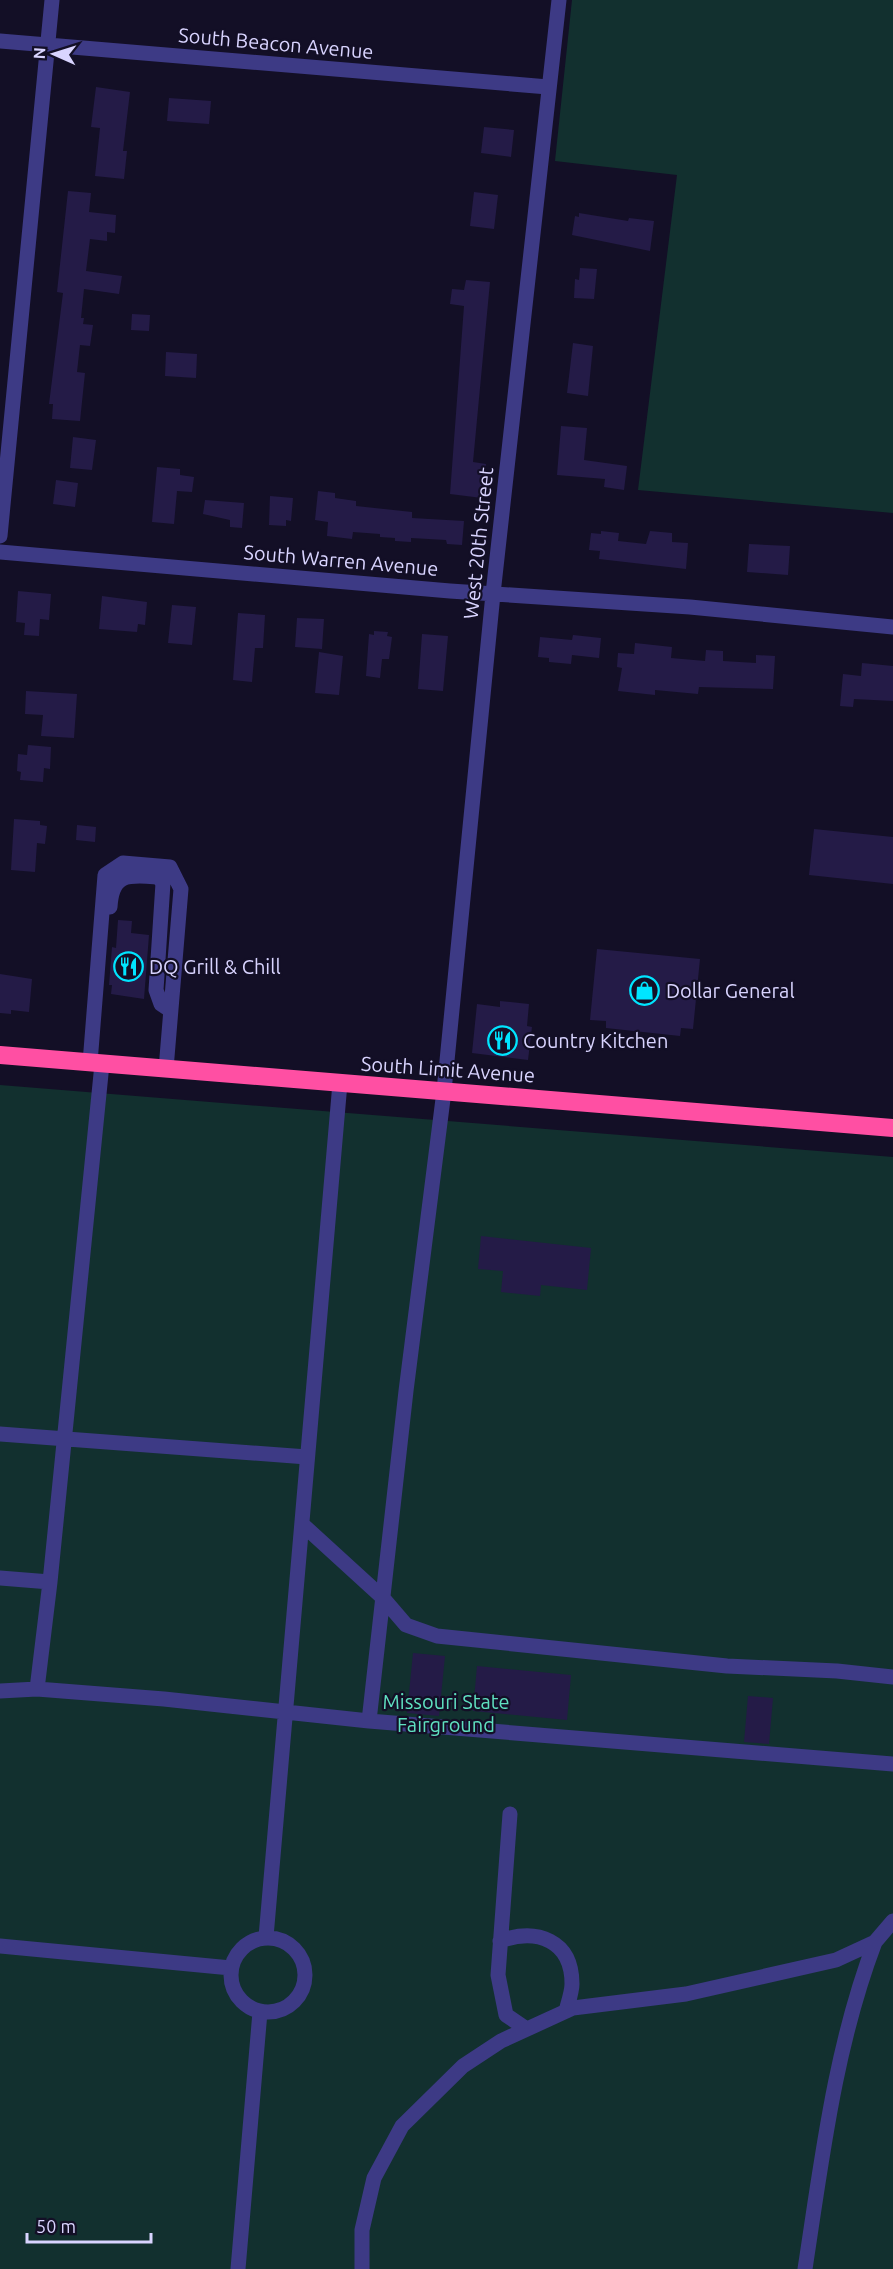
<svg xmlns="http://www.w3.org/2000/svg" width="893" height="2269" viewBox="0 0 893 2269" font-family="Ubuntu,sans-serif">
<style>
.green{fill:#12302f}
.building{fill:#241b47}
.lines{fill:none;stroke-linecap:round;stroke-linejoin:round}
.minor{stroke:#3d3a85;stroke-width:15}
.highway{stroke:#ff4fa3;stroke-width:18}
.labels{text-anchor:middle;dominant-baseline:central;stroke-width:4.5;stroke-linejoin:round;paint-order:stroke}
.street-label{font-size:20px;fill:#d9d4ff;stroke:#130f26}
.poi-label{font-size:20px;fill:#d9d4ff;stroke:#130f26;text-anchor:start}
.park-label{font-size:20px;fill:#5fe0c0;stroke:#130f26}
</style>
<rect width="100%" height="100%" fill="#130f26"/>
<path class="green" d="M572 0H893V513L638 490 677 175 555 161Z
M0 1085 893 1157V2269H0Z"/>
<path class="building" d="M96 87 130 92 123 151H127L124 179 95 176 100 128 91 127Z
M169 98 211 101 209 124 167 121Z
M484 127 514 130 511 157 481 153Z
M68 191 91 193 89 212 116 215 115 233 107 232V241L90 239 86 271 122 276 119 294 84 289 81 318H84L83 324 93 325 90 346 80 345 77 372 85 373 80 421 52 419 53 404H49L63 293 57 292Z
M474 192 498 195 494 229 470 226Z
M579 213 628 221 629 218 654 221 650 251 572 235 575 216 579 217Z
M580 268 597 269 594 299 574 298 575 279 579 280Z
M466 280 490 282 473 462 486 464 482 498 450 494 464 306 450 304 452 289 464 290Z
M132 314 150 315 149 331 131 330Z
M573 343 593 346 588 396 567 393Z
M166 352 197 354 196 378 165 376Z
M561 426 587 428 584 460 627 466 624 490 604 487 605 479 557 475Z
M73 437 96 440 92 470 70 468Z
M157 467 180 469V475L194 477 192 492 177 491 174 524 152 522Z
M56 480 78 483 75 507 53 504Z
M318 491 335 493V498L356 501V506L412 512V518L464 521 462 545 447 544 446 540 411 538V542L395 541V538L380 537V534L353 532 352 539 327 536 328 522 315 520Z
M270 496 293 498 291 521 286 520V526L269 525Z
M205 500 244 503 242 528 230 527V520L203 514Z
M601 531 619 533 618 541 646 544 650 531 672 533V542L688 543 686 569 599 559 600 551 589 550 591 533 601 534Z
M749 544 790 546 788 575 747 572Z
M18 591 51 594 49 620 40 619 39 636 24 635 25 623 16 622Z
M102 596 147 602 145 625 138 624 137 632 99 629Z
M172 605 196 607 192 645 168 643Z
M238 613 265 615 263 648H255L252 682 233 680Z
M297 618 324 619 322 649 295 647Z
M374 631 388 632 387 636 392 637 389 659H382L380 678 366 676 369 634 374 635Z
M422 634 448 636 443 691 418 689Z
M573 635 601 638 599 658 572 655 571 664 549 662V658L538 657 540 637 572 640Z
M635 643 672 647 671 658 705 661 706 650 723 651V661L756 663V655L775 656 773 689 699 687 698 694 655 690V695L618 691 622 668 617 667 618 653 634 654Z
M319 652 343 656 339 695 315 693Z
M862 663 893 666V701L854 699 853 707 840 706 843 674 861 676Z
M26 691 77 694 74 738 41 736 43 715 25 714Z
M28 745 51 747 50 769 44 768 43 782 20 780 21 772 17 771 18 754 27 755Z
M14 819 40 821V825L47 826 45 844 37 843 35 872 11 870Z
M77 825 96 827 95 842 76 840Z
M814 829 893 837V884L809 875Z
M118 920 132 921 131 933 149 935 144 999 111 994 112 985H109L112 947 116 948Z
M597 949 700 959 693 1029 681 1028 680 1036 606 1028V1021L590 1020Z
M0 974 32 979 29 1012 11 1010V1014L0 1013Z
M500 1001 529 1004 527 1026 532 1027 528 1060 472 1053 477 1004 500 1007Z
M481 1236 591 1248 587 1290 541 1285 540 1296 501 1292 503 1271 478 1269Z
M413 1653 445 1656 439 1716 407 1713Z
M477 1666 571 1675 567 1720 473 1711Z
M748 1696 773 1698 769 1744 744 1742Z"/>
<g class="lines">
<path class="minor" d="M0 41 548 87
M0 536 52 0
M0 552 450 591 690 607 893 627
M110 907C112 872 129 875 158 877L163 883 156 990 161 1004 170 1010
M90 1063 105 875 123 863 170 867 181 889 166 1069
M0 1434 307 1457
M302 1524 382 1597 406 1625 437 1636 727 1666 837 1671 893 1677
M0 1578 50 1582
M37 1689 50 1582 102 1064
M0 1691 37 1689 164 1699 369 1721 893 1764
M369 1721 406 1391 444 1091 493 594 559 0
M510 1814 498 1975 506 2015 525 2028
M266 1937 340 1083
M231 1975a37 37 0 1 1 74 0a37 37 0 1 1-74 0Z
M500 1941C537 1928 572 1940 572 1984 572 1992 568 2003 566 2011
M0 1946 231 1968
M238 2269 260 2012
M362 2269V2230L374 2178 402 2126 463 2066 501 2041 573 2008 686 1994 836 1960 875 1942 893 1921
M805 2269C822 2158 835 2047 875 1942"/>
<path class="highway" d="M0 1055 893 1128"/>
</g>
<defs>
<symbol id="restaurant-ring" viewBox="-11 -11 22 22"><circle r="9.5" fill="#130f26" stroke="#00e5ff" stroke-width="1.5"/><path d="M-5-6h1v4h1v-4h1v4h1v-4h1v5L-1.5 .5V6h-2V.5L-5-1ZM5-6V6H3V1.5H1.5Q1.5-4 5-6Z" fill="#00e5ff"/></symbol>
<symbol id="shop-ring" viewBox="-11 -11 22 22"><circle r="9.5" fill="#130f26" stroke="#00e5ff" stroke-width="1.5"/><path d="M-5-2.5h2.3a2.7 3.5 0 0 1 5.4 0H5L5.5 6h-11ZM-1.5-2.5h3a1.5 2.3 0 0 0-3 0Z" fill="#00e5ff"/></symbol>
</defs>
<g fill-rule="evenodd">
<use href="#restaurant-ring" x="112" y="950" width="33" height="33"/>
<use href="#shop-ring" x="628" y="974" width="33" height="33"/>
<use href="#restaurant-ring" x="486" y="1024" width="33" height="33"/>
</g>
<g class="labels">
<g class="street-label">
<text transform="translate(276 43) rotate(5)">South Beacon Avenue</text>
<text transform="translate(478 543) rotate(-84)">West 20th Street</text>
<text transform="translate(341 560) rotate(5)">South Warren Avenue</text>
<text transform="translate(448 1069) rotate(4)">South Limit Avenue</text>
</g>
<g class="poi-label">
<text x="149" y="966">DQ Grill &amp; Chill</text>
<text x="666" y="990">Dollar General</text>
<text x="523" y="1040">Country Kitchen</text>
</g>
<g class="park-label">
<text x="446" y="1701">Missouri State<tspan x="446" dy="23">Fairground</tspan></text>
</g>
</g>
<g transform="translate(54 54) rotate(273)" stroke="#130f26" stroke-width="4.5" paint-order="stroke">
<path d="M0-4.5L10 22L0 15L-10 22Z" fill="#d9d4ff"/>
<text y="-9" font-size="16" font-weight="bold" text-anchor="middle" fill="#d9d4ff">N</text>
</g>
<path d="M27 2233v9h124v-9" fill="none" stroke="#d9d4ff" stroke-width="3"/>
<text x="36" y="2233" font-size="18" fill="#d9d4ff" stroke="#130f26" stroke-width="4.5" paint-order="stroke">50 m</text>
</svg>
